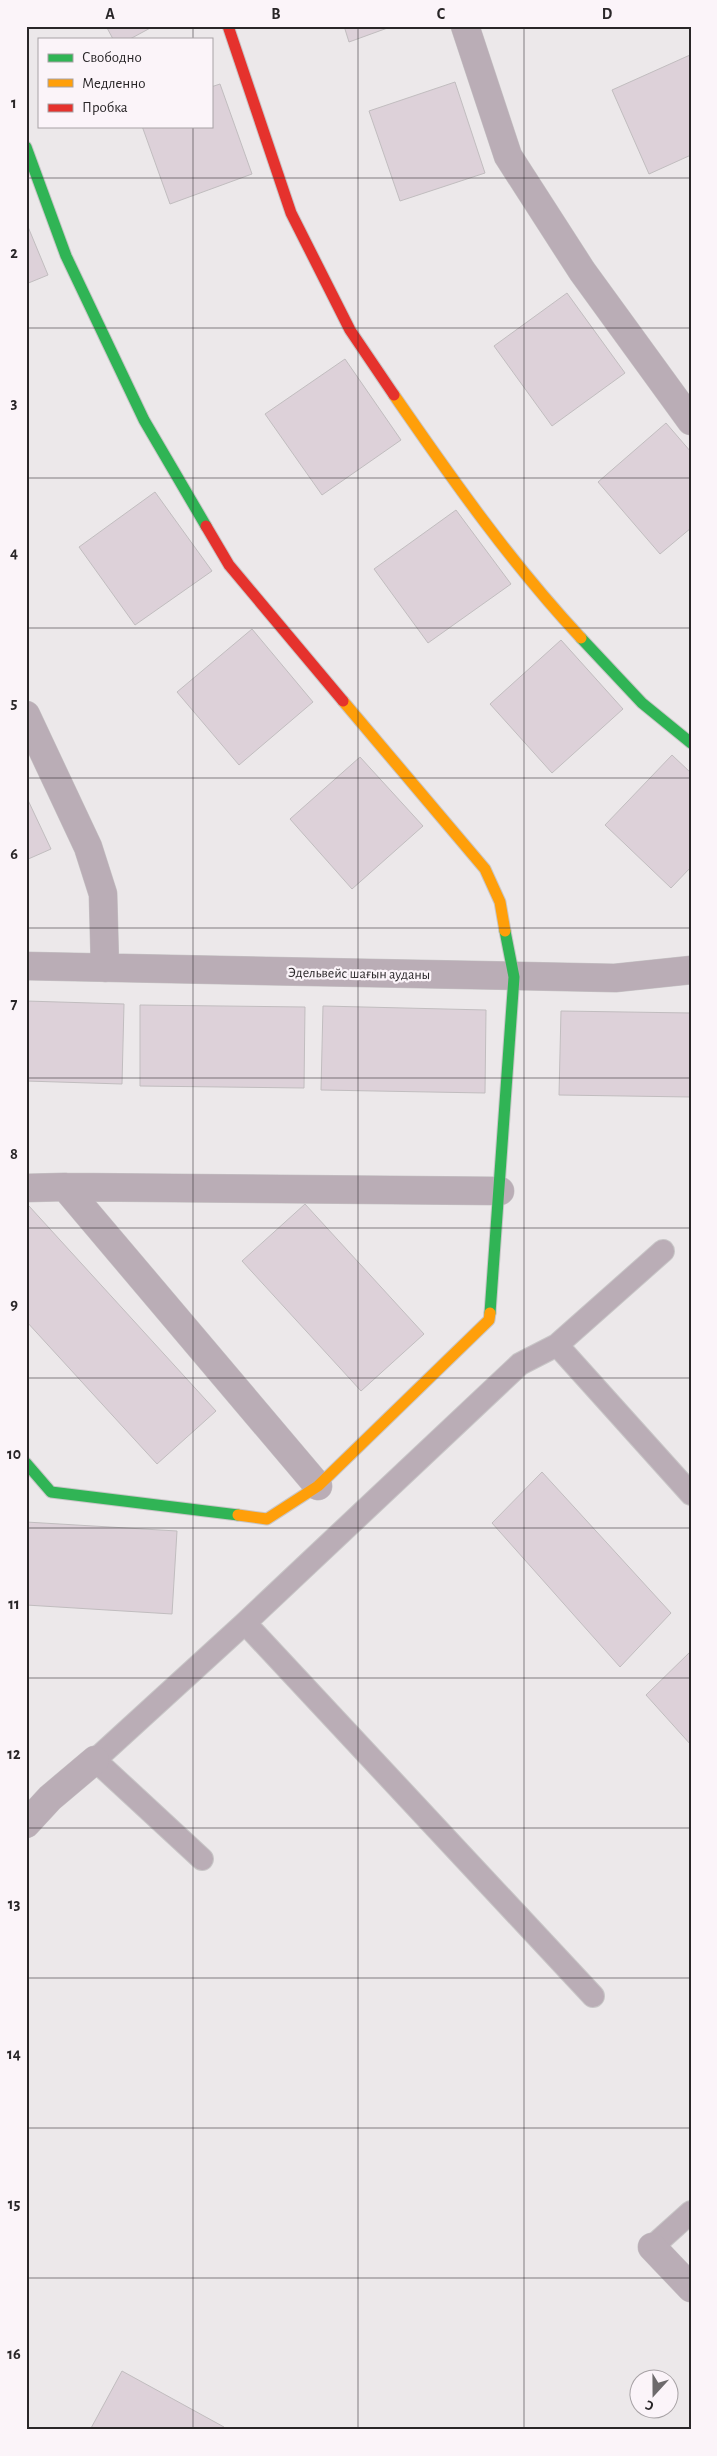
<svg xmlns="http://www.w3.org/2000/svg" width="717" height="2456" viewBox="0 0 717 2456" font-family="'Alegreya Sans',sans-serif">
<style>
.building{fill:#ddd1d9;stroke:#c1bdbf}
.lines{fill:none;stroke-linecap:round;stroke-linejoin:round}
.lane-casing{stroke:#c8c6c7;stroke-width:24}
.street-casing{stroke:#c8c6c7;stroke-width:29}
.fast-casing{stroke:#c8c6c7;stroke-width:13}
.slow-casing{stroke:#c8c6c7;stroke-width:13}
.jam-casing{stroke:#c8c6c7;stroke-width:13}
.lane{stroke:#baadb6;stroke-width:22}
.street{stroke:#baadb6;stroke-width:28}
.fast{stroke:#30b455;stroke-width:11}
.slow{stroke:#ff9f0a;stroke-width:11}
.jam{stroke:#e5322d;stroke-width:11}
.grid{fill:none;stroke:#292628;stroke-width:1;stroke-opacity:0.55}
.labels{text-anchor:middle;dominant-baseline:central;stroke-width:4.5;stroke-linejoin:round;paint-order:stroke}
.street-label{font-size:14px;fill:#292628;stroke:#fbf4f9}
.neatline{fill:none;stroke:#292628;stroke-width:2}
.grid-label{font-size:16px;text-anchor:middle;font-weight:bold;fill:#292628}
</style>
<rect width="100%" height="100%" fill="#ece8ea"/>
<path class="building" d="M106 26H154L130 39H113Z
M344 26H393L349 42Z
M690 55 691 155 649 174 612 90Z
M455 82 485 173 400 201 369 111Z
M220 84 252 174 170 204 142 126H211V87Z
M26 222 48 275 26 284Z
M567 293 625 373 552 426 494 346Z
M345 359 401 440 322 495 265 414Z
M666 423 691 452V528L660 554 598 482Z
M155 492 212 571 135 625 79 547Z
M456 510 511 584 428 643 374 569Z
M252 629 313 702 239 765 177 692Z
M561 640 623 709 552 773 490 704Z
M672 755 691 773V867L671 888 605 825Z
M360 757 423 826 352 889 290 819Z
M26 796 51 849 26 860Z
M26 1001 124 1004 122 1084 26 1081Z
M140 1005 305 1007 304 1088 140 1086Z
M323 1006 486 1010 485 1093 321 1090Z
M561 1011 691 1013V1097L559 1095Z
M305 1204 424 1334 361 1391 242 1261Z
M29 1206 216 1411 157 1464 26 1321V1208Z
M542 1472 671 1613 620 1667 492 1523Z
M26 1522 177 1531 172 1614 26 1605Z
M691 1651V1745L646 1695Z
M122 2371 224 2427 223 2430H90Z"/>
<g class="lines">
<defs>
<path id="lane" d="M557 1345 691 1494
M245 1623 593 1996
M202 1859 95 1760 245 1623 520 1364 557 1345 663 1251
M652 2247 691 2212"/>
<path id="street" d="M465 26 508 156 582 271 691 421
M26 715 88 847 103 894 105 968
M26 966 615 978 691 970
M65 1187 318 1486
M26 1188 65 1187 500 1191
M26 1824 50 1798 95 1760
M652 2247 691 2288"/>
<path id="fast" d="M26 147 66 256 144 420 206 526
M581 638 642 703 691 743
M490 1313 514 977 505 931
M26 1463 51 1492 238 1515"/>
<path id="slow" d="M394 395C452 479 511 563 581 638
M343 701 485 869 500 902 505 931
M238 1515 267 1519 318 1486 489 1320 490 1313"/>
<path id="jam" d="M228 26 291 213 350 330 394 395
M206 526 229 565 343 701"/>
</defs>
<use href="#lane" class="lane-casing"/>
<use href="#street" class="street-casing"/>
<use href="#fast" class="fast-casing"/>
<use href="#slow" class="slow-casing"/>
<use href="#jam" class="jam-casing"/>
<use href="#lane" class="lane"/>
<use href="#street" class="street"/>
<use href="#fast" class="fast"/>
<use href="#slow" class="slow"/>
<use href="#jam" class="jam"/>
</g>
<path class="grid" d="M193 26V39M358 26V2430M524 26V2430M193 126V2430M26 178H691M26 328H691M26 478H691M26 628H691M26 778H691M26 928H691M26 1078H691M26 1228H691M26 1378H691M26 1528H691M26 1678H691M26 1828H691M26 1978H691M26 2128H691M26 2278H691"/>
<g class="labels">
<g class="street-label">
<text transform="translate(359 974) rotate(1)">Эдельвейс шағын ауданы</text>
</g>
</g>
<rect width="717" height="2456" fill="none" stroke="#fbf4f9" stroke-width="55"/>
<rect x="38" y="38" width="175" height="90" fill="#fbf4f9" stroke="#a7a2a5"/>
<rect x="48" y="54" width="25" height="8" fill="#30b455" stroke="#a7a2a5"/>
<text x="82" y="62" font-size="15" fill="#292628">Свободно</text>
<rect x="48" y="79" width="25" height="8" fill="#ff9f0a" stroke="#a7a2a5"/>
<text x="82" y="88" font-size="15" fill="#292628">Медленно</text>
<rect x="48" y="104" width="25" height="8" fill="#e5322d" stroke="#a7a2a5"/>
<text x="82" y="112" font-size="15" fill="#292628">Пробка</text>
<g transform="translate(654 2394) rotate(201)"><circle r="24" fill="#fbf4f9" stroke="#a7a2a5"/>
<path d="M0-4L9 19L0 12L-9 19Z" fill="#6d6a6c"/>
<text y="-8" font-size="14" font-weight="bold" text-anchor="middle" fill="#292628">С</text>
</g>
<rect x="28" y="28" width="662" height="2400" class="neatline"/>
<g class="grid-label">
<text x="110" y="19">A</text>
<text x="276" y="19">B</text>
<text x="441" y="19">C</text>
<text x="607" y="19">D</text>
<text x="14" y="108">1</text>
<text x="14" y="258">2</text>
<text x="14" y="408">3</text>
<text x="14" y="558">4</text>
<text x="14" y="708">5</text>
<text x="14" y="859">6</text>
<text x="14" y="1009">7</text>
<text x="14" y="1159">8</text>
<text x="14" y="1309">9</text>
<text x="14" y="1459">10</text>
<text x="14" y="1609">11</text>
<text x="14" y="1759">12</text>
<text x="14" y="1909">13</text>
<text x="14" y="2059">14</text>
<text x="14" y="2209">15</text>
<text x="14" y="2359">16</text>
</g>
</svg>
